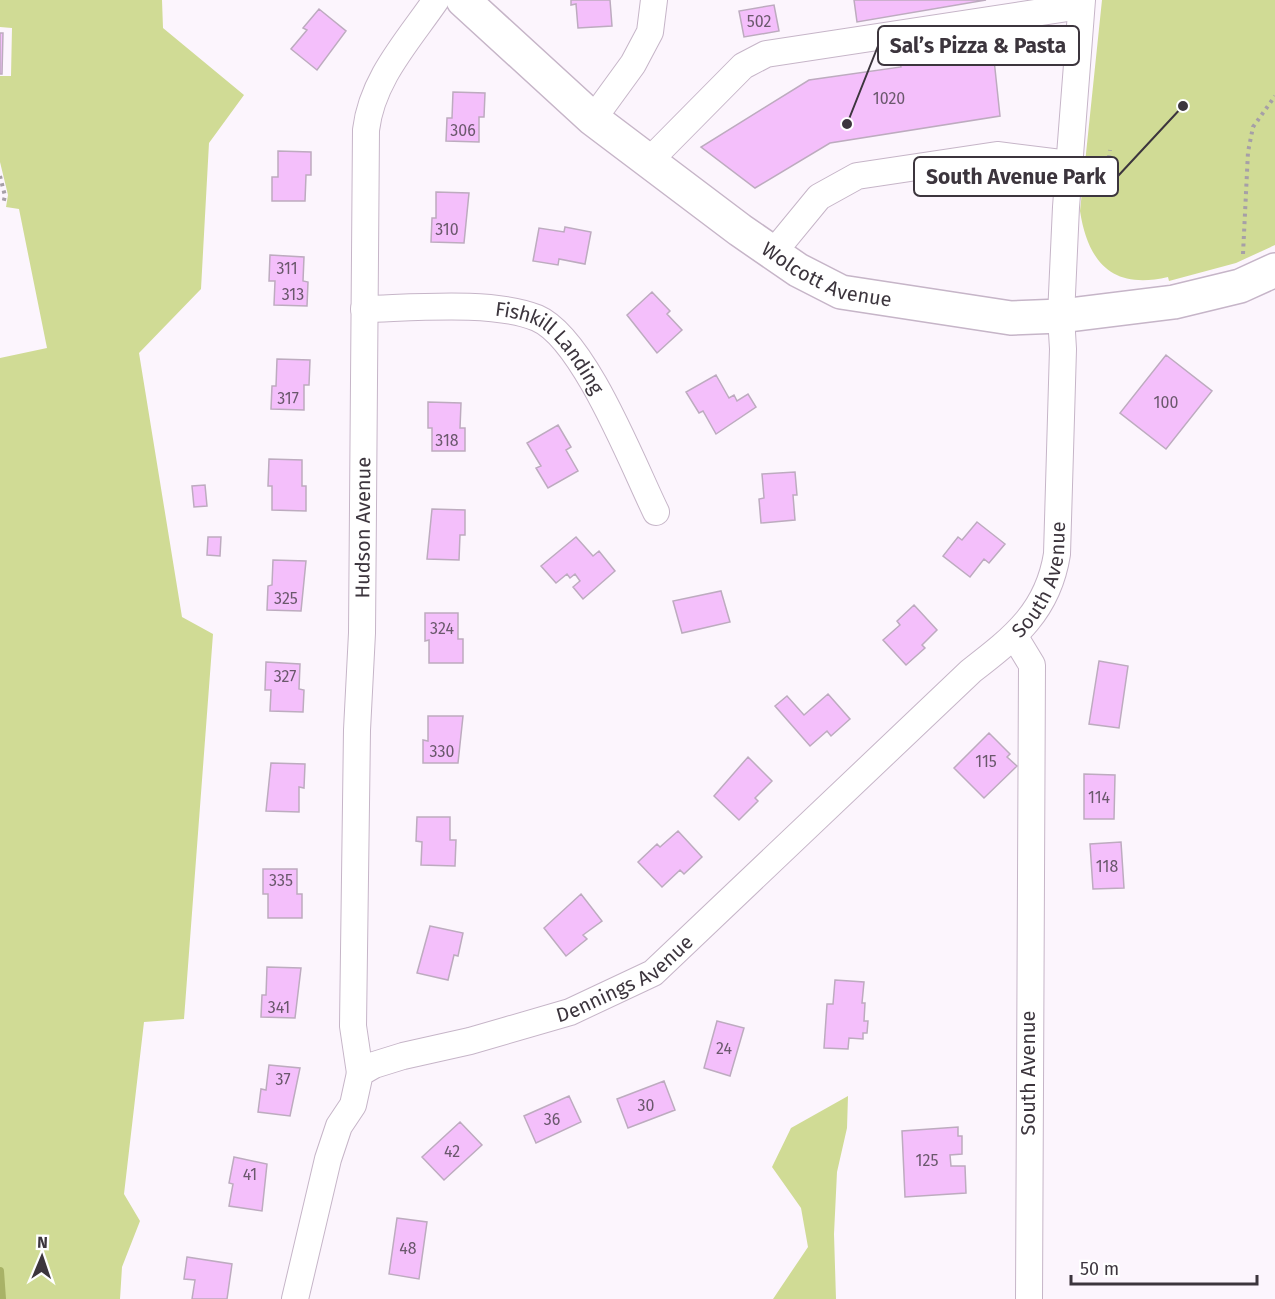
<svg xmlns="http://www.w3.org/2000/svg" width="1275" height="1299" viewBox="0 0 1275 1299" font-family="'Fira Sans',sans-serif">
<style>
.green{fill:#d0db95}
.lines{fill:none;stroke-linecap:round;stroke-linejoin:round}
.stream{stroke:#a8b267;stroke-width:8}
.building{fill:#f4bffb;stroke:#bdabbf;stroke-width:1.5}
.minor-casing{stroke:#c6b5c8;stroke-width:28}
.major-casing{stroke:#c6b5c8;stroke-width:36}
.path{stroke:#a69fa7;stroke-width:4;stroke-dasharray:3 4.5;stroke-linecap:butt}
.minor{stroke:#fff;stroke-width:26}
.major{stroke:#fff;stroke-width:33}
.labels{text-anchor:middle;dominant-baseline:central;stroke-width:4.5;stroke-linejoin:round;paint-order:stroke}
.number-label{font-size:16px;fill:#6a586c}
.street-label{font-size:20px;fill:#3c353d;stroke:#fff}
.leader{fill:none;stroke:#3c353d;stroke-width:2}
.callout-dot{fill:#3c353d;stroke:#fff;stroke-width:2}
.callout{fill:#fff;stroke:#3c353d;stroke-width:2}
.callout-label{font-size:21px;text-anchor:middle;font-weight:bold;fill:#3c353d}
</style>
<rect width="100%" height="100%" fill="#fcf5fd"/>
<path class="green" d="M0 0H162L163 28 244 95 209 143 201 289 139 353 182 617 213 634 184 1019 144 1022 124 1194 140 1221 122 1267 120 1299H0V358L47 348 19 209 6 207 8 195 0 162V76H11L12 28 0 27Z
M1102 0H1275V245L1236 263 1169 281 1168 277C1113 290 1088 263 1080 211Z
M848 1096 847 1128 837 1172 834 1234 836 1299H773L808 1247 801 1208 772 1167 791 1128Z"/>
<g class="lines">
<path class="stream" d="M0 1271 2 1299"/>
</g>
<path class="building" d="M571 0H610L612 26 578 28 576 4 571 5Z
M854 0H986L857 22Z
M774 5 779 31 744 37 739 11Z
M319 9 346 31 317 70 291 49 307 30 303 28Z
M0 33H3L2 74H0Z
M945 43 947 57 993 50 1000 116 830 143 755 188 701 147 809 80 901 67 897 52Z
M453 92 485 93 484 117H479V142L446 141 447 118H452Z
M278 151 311 152V175H306L305 201H272V177H278Z
M436 192 469 193 464 243 431 242 432 218H436Z
M565 227 591 232 585 264 559 259 558 265 533 261 539 228 564 232Z
M270 255 304 257 303 281 308 282 307 306 274 305 275 281H269Z
M652 292 670 311 667 314 682 330 657 353 627 315Z
M1166 355 1212 391 1166 449 1120 413Z
M277 359 310 360 309 385H304V410L271 409 272 386H276Z
M716 375 729 398 734 395 737 401 748 394 756 407 716 434 703 411 699 413 686 392Z
M428 402 461 403 460 428H465V451H432V428H428Z
M558 425 571 447 566 450 578 471 548 488 536 468 541 466 527 443Z
M269 459 302 460V486H306V511L272 510V486H268Z
M795 472 797 495H793L795 520 761 523 759 499 764 498 762 474Z
M205 485 207 506 194 507 192 486Z
M432 509 465 510V535H460L459 560 427 559Z
M977 522 1005 544 989 563 984 559 970 577 943 556 958 537 962 540Z
M208 537H221L220 556 207 555Z
M576 537 593 556 599 551 615 571 583 599 573 587 580 581 575 574 570 578 567 574 556 583 541 566Z
M273 560 306 561 301 611 267 610 268 586 272 585Z
M721 591 730 622 682 633 673 601Z
M914 605 937 630 922 645 925 648 906 665 883 640 900 625 897 621Z
M425 613H458V639H463V663H429V640L425 641Z
M1099 661 1128 666 1119 728 1089 724Z
M266 662 300 664 299 689 304 690 303 712 270 711 271 690H265Z
M828 694 850 719 831 736 827 731 810 746 775 706 787 696 804 715Z
M428 716H463L458 763H423V740L428 741Z
M989 733 1010 754 1007 757 1017 766 984 798 954 768Z
M748 757 772 781 755 798 758 801 739 820 714 796Z
M271 763 305 764 304 788 299 787V812L266 811Z
M1084 774 1115 775 1114 819H1084Z
M417 817H450V840H456L455 866 421 865 422 842 416 841Z
M678 831 702 857 684 874 680 870 662 887 638 862 657 844 660 847Z
M1121 842 1124 888 1093 889 1090 844Z
M263 869H297V894H302V918H268V894H263Z
M581 894 602 921 583 935 587 939 566 956 544 928Z
M430 926 463 933 458 956 454 955 448 980 417 973Z
M267 967 301 968 295 1018 261 1017 262 995H266Z
M835 980 864 982 862 1003H865L864 1021H868L867 1033H863V1039L849 1038 848 1049 824 1048 827 1004H833Z
M717 1021 744 1028 730 1076 704 1068Z
M269 1065 300 1068 290 1116 258 1112 261 1089 266 1090Z
M664 1081 675 1110 628 1128 617 1099Z
M569 1096 581 1122 536 1143 524 1116Z
M460 1122 482 1145 444 1180 422 1157Z
M958 1127V1136H962V1154L950 1155 951 1166H965L966 1193 905 1197 902 1131Z
M234 1157 267 1164 262 1211 229 1206 233 1184 229 1183Z
M397 1218 427 1222 419 1279 389 1274Z
M187 1257 232 1264 227 1299H192L195 1280 184 1279Z"/>
<g class="lines">
<defs>
<g id="minor">
<path d="M593 119 633 64 650 32 654 0"/>
<path d="M649 161 743 66 766 54 1081 6"/>
<path d="M773 253 819 197 857 176 997 155 1069 164"/>
<path id="s1" d="M364 309C411 308 493 300 537 318 584 338 633 465 656 512"/>
<path d="M1015 637 1032 665 1029 1299"/>
<path id="s2" d="M360 1073 353 1026 357 730 362 633 366 130C372 79 408 41 436 0"/>
<path id="s3" d="M295 1299 328 1159 339 1126 353 1105 360 1073 374 1065 403 1056 470 1041 570 1012 653 973 971 671C1015 637 1048 611 1057 554L1063 349 1061 316 1066 207 1082 0"/>
</g>
<g id="major">
<path id="s4" d="M463 0 593 119 740 230 798 270 841 292 1011 318 1061 316 1174 302 1240 286 1275 270"/>
</g>
</defs>
<use href="#minor" class="minor-casing"/>
<use href="#major" class="major-casing"/>
<path class="path" d="M1091 172H1107L1110 150
M0 176 5 196 3 204
M1243 254 1248 152 1253 127 1275 96"/>
<use href="#minor" class="minor"/>
<use href="#major" class="major"/>
</g>
<g class="labels">
<g class="number-label">
<text x="759" y="21">502</text>
<text x="889" y="98">1020</text>
<text x="463" y="130">306</text>
<text x="447" y="229">310</text>
<text x="287" y="268">311</text>
<text x="293" y="294">313</text>
<text x="288" y="398">317</text>
<text x="1166" y="402">100</text>
<text x="447" y="440">318</text>
<text x="286" y="598">325</text>
<text x="442" y="628">324</text>
<text x="285" y="676">327</text>
<text x="442" y="751">330</text>
<text x="986" y="761">115</text>
<text x="1099" y="797">114</text>
<text x="1107" y="866">118</text>
<text x="281" y="880">335</text>
<text x="279" y="1007">341</text>
<text x="724" y="1048">24</text>
<text x="283" y="1079">37</text>
<text x="646" y="1105">30</text>
<text x="552" y="1119">36</text>
<text x="452" y="1151">42</text>
<text x="927" y="1160">125</text>
<text x="250" y="1174">41</text>
<text x="408" y="1248">48</text>
</g>
<g class="street-label">
<text stroke="none"><textPath href="#s4" startOffset="460">Wolcott Avenue</textPath></text>
<text stroke="none"><textPath href="#s1" startOffset="202">Fishkill Landing</textPath></text>
<text stroke="none"><textPath href="#s2" startOffset="546">Hudson Avenue</textPath></text>
<text stroke="none"><textPath href="#s3" startOffset="1106">South Avenue</textPath></text>
<text stroke="none"><textPath href="#s3" startOffset="520">Dennings Avenue</textPath></text>
<text transform="translate(1028 1073) rotate(-90)">South Avenue</text>
</g>
</g>
<path class="leader" d="M847 124L878 46M1183 106L1118 176"/>
<g class="callout-dot">
<circle cx="847" cy="124" r="6"/>
<circle cx="1183" cy="106" r="6"/>
</g>
<g class="callout">
<rect x="878" y="26" width="201" height="39" rx="6"/>
<rect x="914" y="157" width="204" height="39" rx="6"/>
</g>
<g class="callout-label">
<text x="978" y="53">Sal’s Pizza &amp; Pasta</text>
<text x="1016" y="184">South Avenue Park</text>
</g>
<g transform="translate(42 1257) rotate(2)" stroke="#ffffff" stroke-width="4.5" paint-order="stroke">
<path d="M0-4.5L10 22L0 15L-10 22Z" fill="#3c353d"/>
<text y="-9" font-size="16" font-weight="bold" text-anchor="middle" fill="#3c353d">N</text>
</g>
<path d="M1071 1275v9h186v-9" fill="none" stroke="#3c353d" stroke-width="3"/>
<text x="1080" y="1275" font-size="18" fill="#3c353d" stroke="#ffffff" stroke-width="4.5" paint-order="stroke">50 m</text>
</svg>
